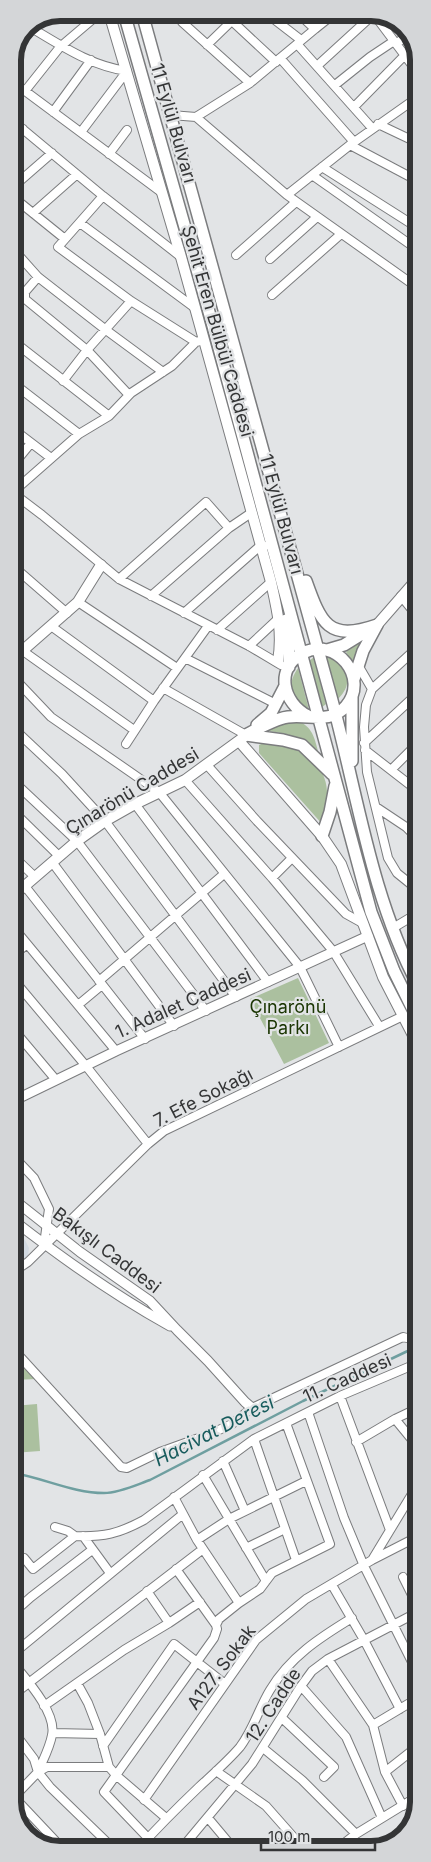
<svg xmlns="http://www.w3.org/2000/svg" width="431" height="1862" viewBox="0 0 431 1862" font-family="Inter,sans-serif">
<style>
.built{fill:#d2d9e1}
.green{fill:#abc09f}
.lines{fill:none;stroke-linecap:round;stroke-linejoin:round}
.stream{stroke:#6f9fa0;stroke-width:2.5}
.minor-casing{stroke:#7b7c7e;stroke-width:10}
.tertiary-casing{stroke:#7b7c7e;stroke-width:11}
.secondary-casing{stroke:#7b7c7e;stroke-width:12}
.primary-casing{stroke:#7b7c7e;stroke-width:14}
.minor{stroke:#fff;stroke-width:8}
.tertiary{stroke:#fff;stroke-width:9}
.secondary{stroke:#fff;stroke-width:10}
.primary{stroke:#fff;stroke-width:11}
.labels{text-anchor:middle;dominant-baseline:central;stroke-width:4.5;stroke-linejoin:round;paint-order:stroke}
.street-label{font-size:18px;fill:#343536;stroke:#e2e4e6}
.park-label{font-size:18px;fill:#1a3502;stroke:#e2e4e6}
.water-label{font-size:19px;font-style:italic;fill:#175b5c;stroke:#e2e4e6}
.rim{fill:none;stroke:#343536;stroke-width:6}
</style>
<rect width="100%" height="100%" fill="#e2e4e6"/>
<path class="built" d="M13 1231 25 1240 29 1248 28 1256 13 1266Z"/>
<path class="green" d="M364 639 354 666 346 652Z
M325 654C344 665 357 680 338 699Z
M314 657 326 704 321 708 309 661Z
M298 668 309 710C287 706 287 683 298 668Z
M295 720C311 725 314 735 318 751 304 738 288 733 268 731L277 724Z
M268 741C276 743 286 743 295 746 299 747 303 752 307 755 332 775 329 797 323 825L259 753V745Z
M298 978 329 1043 284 1064 250 999Z
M13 1353 37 1379 13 1380Z
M37 1404 40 1451 13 1453V1406Z"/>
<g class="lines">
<path class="stream" d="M13 1473C44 1478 73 1493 104 1493 119 1493 136 1485 150 1480L303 1401 416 1347"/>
<defs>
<path id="minor" d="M191 13 182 22 250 83 196 117
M266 13 301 40
M298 13 315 29 297 44 372 128
M373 13 418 73
M232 21 276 62
M28 26C59 44 90 66 127 71L81 132
M315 29 335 13
M21 39 45 19
M396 44 409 34
M207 45 240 13
M280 58 354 142
M408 60 418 54
M317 66 375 13
M13 82 161 192
M250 83 297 44
M335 85 370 57 394 41
M25 91 60 47 100 13
M354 107 405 55
M53 112 91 60
M171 115 196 117 287 195 418 288
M13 121 103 196 181 257
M378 124 418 143
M13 140 23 129
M350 145 418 181
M109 154 127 130
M322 167 418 228
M312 175 418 250
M13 187 52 153
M287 195 350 145 418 97
M103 196 58 247 131 301 196 342
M13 197 65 239
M33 213 76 175
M80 223 195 308
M13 249 38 277 106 330 163 372
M236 255 296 202
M270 259 317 217
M38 277 25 292V299L87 350 129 395
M272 295 341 234
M13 341 109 416
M63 381 87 350 131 301
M13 383 79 434
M13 429 51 458
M13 465 31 443
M13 492 79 434 109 416 131 393 172 366 196 342 204 340
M13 493 42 515 119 579 249 646 281 665
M13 566 67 613
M119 579 206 502 229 528
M151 596 229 528 251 513
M401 596 418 617
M78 602 177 668
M184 613 260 546H265
M51 626 154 701
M217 630 271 582
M13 641 23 651 134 730
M249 646 279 618
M418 647 372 689 366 705 364 727 367 772 388 858 397 873 418 890
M185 658 276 704
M358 665 372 689
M13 677 51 717 159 792 300 967 339 1047
M163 688 246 735
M13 728 62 774 105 821 236 997
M364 743 418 693
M126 744 154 701 208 626
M365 750 418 791
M207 765 257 821 346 914 364 924
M391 770 418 743
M185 780 272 878 333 951 379 1026
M13 781 77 841 206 1011
M135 804 268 982
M376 807 406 827 418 839
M13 811 59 856
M13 856 35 877
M52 862 174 1026
M272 878 292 858
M24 885 145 1039
M13 927 116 1051
M393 928 418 913
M13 956 27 944
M13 979 86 1066 148 1144
M99 981 224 874
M78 1005 102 985
M13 1029 56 1080
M13 1086 22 1096
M13 1156 34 1178 49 1209 44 1244
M13 1272 28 1262 148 1144 164 1131 403 1016
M13 1349 121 1467 127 1468 160 1452 210 1434 232 1424 252 1408 403 1337 411 1339 418 1346
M340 1396 390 1530
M308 1412 344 1518 364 1566 418 1674
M395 1419 418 1447
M254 1439 296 1560
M356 1442 395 1419 418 1408
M223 1461 245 1511
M203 1475 266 1581
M174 1497 197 1540 239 1603
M55 1527 68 1531 75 1536C104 1537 118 1534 144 1520L254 1439 340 1396 418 1363
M83 1536 110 1573
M197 1540 229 1519 306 1481
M246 1548 285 1529
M24 1558 33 1569 75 1536
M372 1560 415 1538 418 1530
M176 1569 216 1625
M403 1577 418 1607
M332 1585 364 1640 400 1709
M147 1591 169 1623
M13 1613 31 1597 92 1550
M13 1654 183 1514
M328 1659 373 1725 385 1772 403 1806
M13 1663C26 1679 57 1713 52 1735 50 1747 43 1760 38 1772
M77 1683 88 1703 100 1734 109 1767 117 1776 166 1818
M301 1686 346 1737 382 1818
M13 1695 203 1549
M44 1706 124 1650 169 1623 200 1602
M282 1718 334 1767 324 1777
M373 1725 418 1698
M13 1731 34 1759 38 1772 50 1787 114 1849
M53 1733 100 1734
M103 1746 174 1644 225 1684
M263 1748 302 1780 356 1834
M216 1771 266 1806 304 1849
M385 1772 418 1746
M13 1796 63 1849
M13 1798 38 1772 47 1767H109
M144 1800 256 1640 306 1599 372 1560 418 1484
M208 1818 234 1849
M148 1838 104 1792 214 1638 217 1629 216 1625 219 1619 239 1603 260 1589 272 1573 330 1544 286 1423
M138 1849C158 1827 178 1807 199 1787 213 1774 228 1761 240 1747 253 1730 259 1708 270 1690 290 1657 319 1638 352 1618
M181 1849 252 1764 301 1686 312 1671 328 1659 418 1612
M337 1849 356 1834 418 1796"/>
<path id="tertiary" d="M13 1101 116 1051 368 936
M13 1199 80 1252 150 1301 177 1330 208 1361 245 1402 252 1408
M13 1220C63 1259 114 1295 170 1326"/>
<path id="secondary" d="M109 13 181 257 271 582C277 609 283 633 278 661
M377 625 418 578
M13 659 78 602 101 565
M239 741 322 836 341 864 383 977 418 1045
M13 896 77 841 105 821 135 804 185 780 244 737"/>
<path id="primary" d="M124 13 213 326 371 912 394 971 418 1020
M142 13C206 239 266 467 330 693 357 790 370 895 418 985
M306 581C321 623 328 642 377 625
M286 620 289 642V667
M327 650 344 645 365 632
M354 679 363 651 377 625
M257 725 271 713 285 686
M246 735C259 728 274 719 288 717 309 714 330 725 346 706 370 678 336 636 303 653 274 669 283 703 308 716
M246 735 283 740 302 745 332 774
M352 761V697
M322 836 330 812 335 786"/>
</defs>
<use href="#minor" class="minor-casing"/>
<use href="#tertiary" class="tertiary-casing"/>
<use href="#secondary" class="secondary-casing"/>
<use href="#primary" class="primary-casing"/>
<use href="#minor" class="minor"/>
<use href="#tertiary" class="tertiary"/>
<use href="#secondary" class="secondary"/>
<use href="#primary" class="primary"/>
</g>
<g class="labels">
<g class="street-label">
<text transform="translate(174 123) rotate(74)">11 Eylül Bulvarı</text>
<text transform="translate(218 331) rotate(74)">Şehit Eren Bülbül Caddesi</text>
<text transform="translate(282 514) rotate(75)">11 Eylül Bulvarı</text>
<text transform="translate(132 791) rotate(-31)">Çınarönü Caddesi</text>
<text transform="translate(183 1003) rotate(-24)">1. Adalet Caddesi</text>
<text transform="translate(203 1097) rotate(-27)">7. Efe Sokağı</text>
<text transform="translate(107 1250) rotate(37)">Bakışlı Caddesi</text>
<text transform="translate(347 1378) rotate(-24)">11. Caddesi</text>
<text transform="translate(221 1667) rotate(-53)">A127. Sokak</text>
<text transform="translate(273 1705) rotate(-57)">12. Cadde</text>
</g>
<g class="park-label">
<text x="288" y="1006">Çınarönü<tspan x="288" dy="21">Parkı</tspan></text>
</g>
<g class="water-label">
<text transform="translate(214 1431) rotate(-27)">Hacivat Deresi</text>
</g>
</g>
<path d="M0 0H431V1862H0ZM60 21H371A39 39 0 0 1 410 60V1802A39 39 0 0 1 371 1841H60A39 39 0 0 1 21 1802V60A39 39 0 0 1 60 21Z" fill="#d4d6d8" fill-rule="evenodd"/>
<path class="rim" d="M60 21H371A39 39 0 0 1 410 60V1802A39 39 0 0 1 371 1841H60A39 39 0 0 1 21 1802V60A39 39 0 0 1 60 21Z"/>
<path d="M261 1842v8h114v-8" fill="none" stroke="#343536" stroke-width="2.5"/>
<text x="268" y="1842" font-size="15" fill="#343536" stroke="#e2e4e6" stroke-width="4" paint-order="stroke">100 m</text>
</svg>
